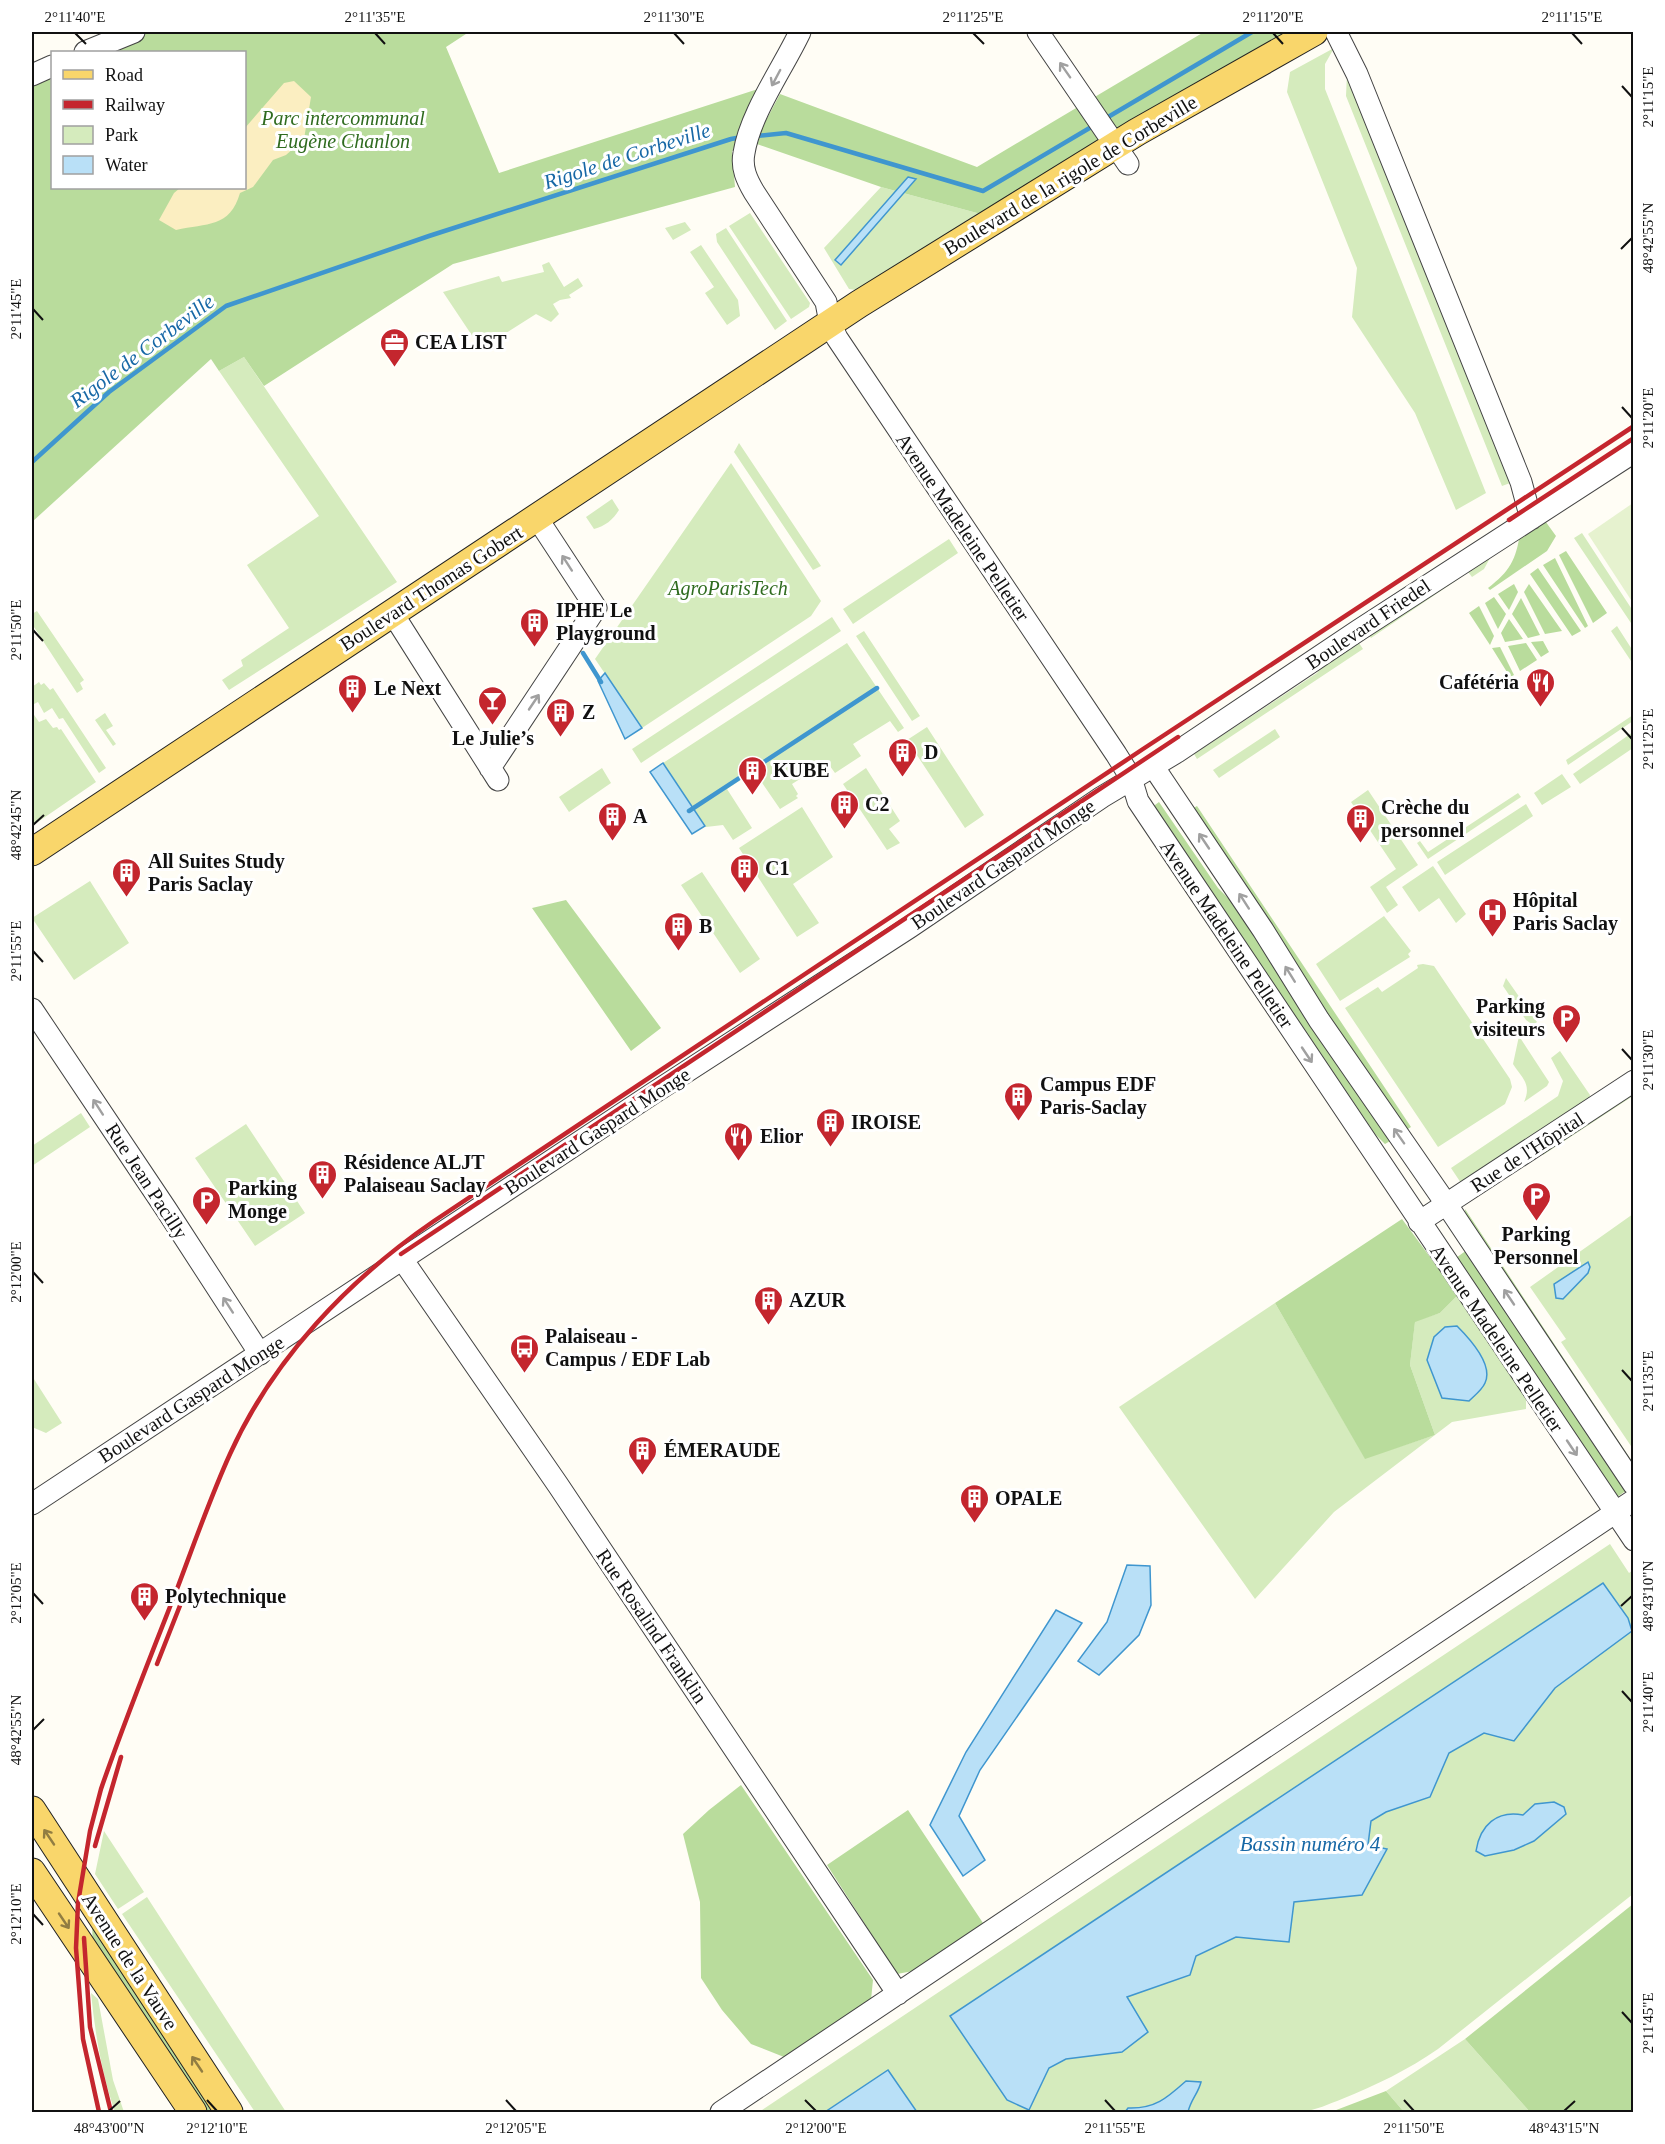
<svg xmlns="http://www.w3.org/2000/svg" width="1665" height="2144" viewBox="0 0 1665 2144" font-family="Georgia,serif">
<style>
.green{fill:#d5ebbd}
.forest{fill:#b9dc9c}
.sand{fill:#fbeec1}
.pitch{fill:#e6f2cf}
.water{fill:#b9e0f7;stroke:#3f96cf;stroke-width:1.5}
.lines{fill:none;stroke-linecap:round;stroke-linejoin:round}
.stream{stroke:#3f96cf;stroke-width:4.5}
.minor-casing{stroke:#444;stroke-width:23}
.major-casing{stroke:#222;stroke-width:29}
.minor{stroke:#fff;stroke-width:21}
.major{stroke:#f9d66b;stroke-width:27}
.rail{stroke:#c4262e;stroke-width:4.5}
.oneway{stroke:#a0a0a0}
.oneway2{stroke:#917d42}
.ticks{fill:none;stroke:#111;stroke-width:2}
.labels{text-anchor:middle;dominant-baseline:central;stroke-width:6;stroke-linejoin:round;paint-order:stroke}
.park-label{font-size:20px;font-style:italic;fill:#2f6b1f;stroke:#fff}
.street-label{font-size:20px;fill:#111;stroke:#fff}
.poi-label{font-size:20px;font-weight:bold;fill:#111;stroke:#fff;text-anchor:start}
.water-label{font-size:21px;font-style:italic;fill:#1768a6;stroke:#fff}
.neatline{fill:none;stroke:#111;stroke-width:2}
.ticks-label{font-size:15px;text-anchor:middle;fill:#111}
</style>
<rect width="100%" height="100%" fill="#fffdf5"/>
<path class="green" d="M1334 48 1325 64V89L1486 493 1456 510 1415 413 1352 317 1357 268 1287 92 1290 72Z
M1347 74 1513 482 1502 486 1346 96Z
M881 187 988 216 944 236 856 290 849 289 824 248Z
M750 213 810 303 809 307 791 319 729 226Z
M685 222 691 230 673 240 665 228Z
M726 228 787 321 775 330 717 242 716 234Z
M701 245 738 300 740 316 727 325 705 293 714 287 690 252Z
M549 262 564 287 578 278 583 286 569 295 571 298 560 300 553 304 559 314 551 322 536 314 481 349 443 292 499 276 502 282 544 272 542 265Z
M244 357 397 582 229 690 222 680 243 666 241 660 289 628 247 565 319 516 219 371Z
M739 443 821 566 813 570 734 452Z
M731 463 821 601 811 616 642 728 595 659Z
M612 499 619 510C613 520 605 526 594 529L586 517Z
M1582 533 1633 611V626L1574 538Z
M949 539 958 553 853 624 843 609Z
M1495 549 1484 569 1472 577 1465 568Z
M1457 574 1460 578 1371 638 1367 633Z
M37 611 84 680 80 683 83 689 77 693 32 624V614Z
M832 617 841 631 641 763 632 749Z
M1617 626 1633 651V664L1611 631Z
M864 631 920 716 912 721 856 636Z
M1357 640 1363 649 1197 759 1194 754 1317 673 1325 663Z
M847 643 904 728 898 732 890 721 853 744 861 756 835 773 827 762 792 784 798 794 796 796 798 798 780 809 754 771 727 789 752 828 733 840 723 825 706 827 663 763Z
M39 682 41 685 44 683 50 690 53 688 106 768 99 773 63 718 59 719 52 708 44 713 38 702 34 704 32 701V687Z
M32 712 39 722 46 719 53 728 57 727 59 730 61 729 96 782 32 826Z
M105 713 113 726 106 730 116 744 113 746 95 720Z
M1633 715V721L1568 765 1566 760Z
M927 727 984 815 965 828 907 740Z
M1275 729 1280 737 1219 778 1213 770Z
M1633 732V748L1580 784 1573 774Z
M602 768 611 783 569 812 559 797Z
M866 768 900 821 889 829 900 843 887 850 843 784Z
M1562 774 1571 787 1542 805 1534 793Z
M1368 790 1418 865 1386 887 1398 905 1387 913 1370 887 1396 869 1351 802Z
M1518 793 1521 797 1428 859 1417 843 1420 841 1428 852Z
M1526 804 1533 816 1445 875 1437 862Z
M802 807 833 857 793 884 819 923 797 937 739 848Z
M1433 866 1466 914 1456 923 1439 898 1419 912 1402 887Z
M702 872 760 959 740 973 681 885Z
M90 881 129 943 74 980 32 918Z
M1384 916 1411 951 1408 954 1410 957 1340 1001 1316 964Z
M1423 964 1434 966 1510 1079 1512 1087 1505 1104 1438 1147 1345 1008 1378 987 1382 992 1418 968 1417 965Z
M1506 978 1537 1022 1533 1025 1526 1020 1503 986Z
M1519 1036 1549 1082 1547 1086 1524 1102C1532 1084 1522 1078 1513 1064Z
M1560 1051 1590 1095 1588 1102 1463 1186 1451 1168 1558 1096 1563 1081 1551 1058Z
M1633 1090V1096L1543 1155 1541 1152Z
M81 1113 90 1127 32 1166V1146Z
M246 1124 305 1213 255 1246 195 1158Z
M1633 1214V1449L1561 1342 1566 1339 1530 1287Z
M1458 1295 1526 1396V1409L1452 1422 1334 1512 1255 1599 1119 1407 1275 1303 1365 1458 1435 1435 1410 1365 1415 1321 1440 1313Z
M32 1376 62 1423 46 1433 32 1427Z
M1610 1544 1629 1573 1633 1570V1894L1438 2049C1408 2070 1376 2085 1342 2099 1329 2104 1316 2110 1302 2112H759Z
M104 1831 144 1892 118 1909 95 1874Z
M147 1897 286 2112H255L122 1914Z
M91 1993 98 1999 113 2080 124 2112H115C102 2074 95 2034 91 1993Z
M1465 2039 1530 2112H1404L1386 2091Z"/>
<path class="forest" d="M148 32H469L446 47 499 173 758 89 732 152 735 187 453 264 264 386 244 357 219 371 211 359 32 522V84L52 74V188H244V52H101Z
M1204 32H1298L988 216 881 187 754 143 780 94 977 167Z
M1543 518 1556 536 1547 551 1490 590 1488 588C1510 571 1516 560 1520 533Z
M1566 551 1607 613 1593 623 1559 555Z
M1555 558 1588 626 1585 628 1543 565Z
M1538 568 1581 631 1572 636 1530 574Z
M1514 584 1518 592 1509 610 1498 594Z
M1529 584 1562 631 1545 634 1524 592Z
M1494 597 1506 614 1498 629 1485 603Z
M1521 598 1540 635 1528 638 1512 614Z
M1479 606 1494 636 1490 645 1469 613Z
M1509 619 1523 639 1505 642 1501 633Z
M1543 641 1549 652 1541 657 1531 642Z
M1526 643 1537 660 1520 671 1508 646Z
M1500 647 1514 675 1510 677 1492 648Z
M1159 802 1218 888 1242 912 1392 1140 1385 1144 1375 1134 1303 1027 1272 989 1155 813V805Z
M1197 806 1411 1127 1403 1132 1190 810Z
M566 900 661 1028 631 1051 532 908Z
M1465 1209 1633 1463V1476L1466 1225Z
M1402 1219 1458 1295 1440 1313 1415 1322 1410 1365 1435 1435 1365 1459 1275 1303Z
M1467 1250 1627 1490 1613 1500 1453 1260Z
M741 1785 873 1980 871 2000 784 2057 751 2044 722 2010 701 1978 700 1902 683 1834 709 1810Z
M908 1810 983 1923 913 1971 897 1974 827 1865Z
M1633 1904V2112H1530L1465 2039Z
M92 1921 221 2112H197L93 1955Z
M1386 2091 1404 2112H1331Z"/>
<path class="sand" d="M294 81 311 97 304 139 286 155 273 160 253 187 240 193C230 228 207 223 176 230L159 220 174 193 180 188H244L245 128 284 83Z"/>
<path class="pitch" d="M1633 503V603L1588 534Z"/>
<path class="water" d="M908 177 916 179 841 265 835 260Z
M605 673 642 728 625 739 598 681Z
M663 763 705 826 692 834 650 772Z
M1588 1262 1590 1267 1588 1273 1563 1299 1556 1298 1554 1284Z
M1457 1326C1469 1338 1494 1364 1485 1383 1482 1390 1474 1396 1469 1401L1442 1398 1427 1360 1434 1337 1445 1327Z
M1127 1565 1150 1566 1151 1605 1139 1635 1099 1675 1078 1661 1107 1622Z
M1603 1583 1628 1618 1632 1631 1555 1688 1514 1741 1484 1733 1449 1753 1430 1797 1386 1812 1371 1821 1368 1845 1387 1849 1362 1895 1294 1902 1289 1942 1236 1937 1196 1956 1190 1975 1127 1997 1148 2032 1122 2052 1066 2059 1049 2068 1029 2110 1007 2100 950 2016Z
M1056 1610 1082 1623 980 1770 959 1816 985 1860 963 1876 930 1825 966 1752Z
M1554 1802 1564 1807 1566 1814 1534 1841 1514 1850 1485 1856 1476 1851C1480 1825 1497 1810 1523 1815L1535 1804Z
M888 2070 917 2112H825Z
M1186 2081 1201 2082C1198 2094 1191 2099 1188 2112H1125L1128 2108C1155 2109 1167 2098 1186 2081Z"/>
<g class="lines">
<path class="stream" d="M1103 120 1252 32
M756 136 786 133 983 191 1093 126
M32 462 109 392 226 306 429 236 731 139 742 137
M583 653 601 682
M689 811 877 688"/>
<defs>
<path id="minor" d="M800 32C783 68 750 114 744 153 741 168 747 180 754 192L826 302 830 323 837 338 1116 754 1131 778 1138 801 1634 1540
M1038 32 1128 164
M1336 32 1357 74 1521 482 1531 519
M85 52 134 32
M32 75 52 66
M393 614 498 780
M1153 766 1263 930 1319 1020 1447 1205 1634 1485
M490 768 596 608 537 518
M32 1009 166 1209 260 1354
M1419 1222 1634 1081
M402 1259 558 1485 898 1994
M32 1504 652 1094 910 927 1102 797 1177 752 1359 630 1634 452
M721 2112 1634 1500"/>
<path id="major" d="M32 852 859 304 1137 132 1314 32
M32 1810 229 2112
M32 1872 193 2112"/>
</defs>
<use href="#minor" class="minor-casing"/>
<use href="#major" class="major-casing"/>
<use href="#minor" class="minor"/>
<use href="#major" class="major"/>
<path class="rail" d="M1509 520 1634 438
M401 1254 1178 737
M157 1664 181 1603
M95 1846 121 1757
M84 1938 90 2027 111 2112
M99 2112 83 2039 76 1948 78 1903 90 1831 101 1789C124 1722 151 1655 177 1589 194 1544 210 1498 230 1454 273 1359 348 1280 434 1221L1143 749 1634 426"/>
</g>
<defs><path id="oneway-shaft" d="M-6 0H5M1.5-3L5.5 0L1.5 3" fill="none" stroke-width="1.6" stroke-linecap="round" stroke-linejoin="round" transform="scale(1.5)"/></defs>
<g class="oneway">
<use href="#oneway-shaft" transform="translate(1065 70) rotate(-125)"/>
<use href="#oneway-shaft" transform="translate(776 78) rotate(118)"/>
<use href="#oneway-shaft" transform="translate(567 563) rotate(-123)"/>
<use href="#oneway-shaft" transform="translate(534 702) rotate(-56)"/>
<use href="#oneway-shaft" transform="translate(1204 841) rotate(-124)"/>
<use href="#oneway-shaft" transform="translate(1244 901) rotate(-123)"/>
<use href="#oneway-shaft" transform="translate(1290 974) rotate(-122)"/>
<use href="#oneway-shaft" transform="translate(1307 1055) rotate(56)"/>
<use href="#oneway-shaft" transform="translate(98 1107) rotate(-123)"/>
<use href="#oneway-shaft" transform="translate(1399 1136) rotate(-125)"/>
<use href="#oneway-shaft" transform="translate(1509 1297) rotate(-124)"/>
<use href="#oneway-shaft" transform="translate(228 1305) rotate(-123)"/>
<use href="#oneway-shaft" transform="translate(1572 1448) rotate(56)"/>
</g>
<g class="oneway2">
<use href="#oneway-shaft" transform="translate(49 1837) rotate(-124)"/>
<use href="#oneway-shaft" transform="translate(64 1921) rotate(56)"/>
<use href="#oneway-shaft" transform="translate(197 2064) rotate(-124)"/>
</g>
<path class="ticks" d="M75 33 86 44M375 33 385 44M674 33 684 44M973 33 984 44M1273 33 1283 44M1572 33 1582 44M1622 86 1632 97M1621 249 1632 238M33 309 43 320M1622 407 1632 418M33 630 43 641M1622 728 1632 739M33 825 44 815M33 951 43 962M1622 1049 1632 1060M33 1272 43 1283M1622 1370 1632 1381M33 1593 43 1604M1621 1606 1632 1596M1622 1691 1632 1702M33 1730 44 1719M33 1914 43 1925M1622 2012 1632 2023M207 2100 217 2111M506 2100 516 2111M805 2100 816 2111M1105 2100 1115 2111M1404 2100 1414 2111M109 2111 120 2101M1564 2111 1575 2101"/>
<defs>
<symbol id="office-pin" viewBox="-11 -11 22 30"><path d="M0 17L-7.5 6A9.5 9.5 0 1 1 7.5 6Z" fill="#c4262e" stroke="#fff"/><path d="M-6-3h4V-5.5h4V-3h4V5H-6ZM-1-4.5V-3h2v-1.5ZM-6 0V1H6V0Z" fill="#fff"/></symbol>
<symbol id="building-pin" viewBox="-11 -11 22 30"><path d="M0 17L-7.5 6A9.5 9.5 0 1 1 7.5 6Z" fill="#c4262e" stroke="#fff"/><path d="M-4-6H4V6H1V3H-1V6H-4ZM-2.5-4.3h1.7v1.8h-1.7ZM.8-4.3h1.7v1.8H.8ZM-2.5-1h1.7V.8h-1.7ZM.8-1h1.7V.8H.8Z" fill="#fff"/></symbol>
<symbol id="restaurant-pin" viewBox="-11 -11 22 30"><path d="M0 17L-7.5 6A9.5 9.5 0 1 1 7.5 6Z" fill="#c4262e" stroke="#fff"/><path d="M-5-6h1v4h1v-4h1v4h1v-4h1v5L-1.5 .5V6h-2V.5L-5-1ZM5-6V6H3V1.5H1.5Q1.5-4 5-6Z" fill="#fff"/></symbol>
<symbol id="bar-pin" viewBox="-11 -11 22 30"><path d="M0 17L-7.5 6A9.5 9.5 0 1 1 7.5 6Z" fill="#c4262e" stroke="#fff"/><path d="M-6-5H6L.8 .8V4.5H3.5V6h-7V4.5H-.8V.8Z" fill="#fff"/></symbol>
<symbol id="hospital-pin" viewBox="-11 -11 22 30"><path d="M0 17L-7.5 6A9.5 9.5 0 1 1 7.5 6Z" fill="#c4262e" stroke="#fff"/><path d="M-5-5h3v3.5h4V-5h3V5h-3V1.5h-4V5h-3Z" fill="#fff"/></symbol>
<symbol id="parking-pin" viewBox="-11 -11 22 30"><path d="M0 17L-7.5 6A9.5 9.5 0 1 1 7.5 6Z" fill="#c4262e" stroke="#fff"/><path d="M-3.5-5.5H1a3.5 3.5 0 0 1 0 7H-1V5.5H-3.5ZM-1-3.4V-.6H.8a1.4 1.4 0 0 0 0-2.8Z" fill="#fff"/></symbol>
<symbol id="bus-pin" viewBox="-11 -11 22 30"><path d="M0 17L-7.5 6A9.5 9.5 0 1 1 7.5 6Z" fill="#c4262e" stroke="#fff"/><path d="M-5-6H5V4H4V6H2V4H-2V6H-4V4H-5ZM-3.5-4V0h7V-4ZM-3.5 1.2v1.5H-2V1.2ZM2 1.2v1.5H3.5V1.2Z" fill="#fff"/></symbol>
</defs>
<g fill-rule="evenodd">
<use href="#office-pin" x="378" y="326" width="33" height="45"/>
<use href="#building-pin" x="518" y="606" width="33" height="45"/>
<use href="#restaurant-pin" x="1524" y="666" width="33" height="45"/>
<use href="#building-pin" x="336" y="672" width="33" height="45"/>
<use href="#bar-pin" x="476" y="684" width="33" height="45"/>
<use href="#building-pin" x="544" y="696" width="33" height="45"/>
<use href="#building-pin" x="886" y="736" width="33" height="45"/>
<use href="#building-pin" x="736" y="754" width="33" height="45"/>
<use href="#building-pin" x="828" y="788" width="33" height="45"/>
<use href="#building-pin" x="596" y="800" width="33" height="45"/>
<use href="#building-pin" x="1344" y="802" width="33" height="45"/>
<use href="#building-pin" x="728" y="852" width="33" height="45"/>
<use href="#building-pin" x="110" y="856" width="33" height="45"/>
<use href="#hospital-pin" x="1476" y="896" width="33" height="45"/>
<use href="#building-pin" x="662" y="910" width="33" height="45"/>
<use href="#parking-pin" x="1550" y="1002" width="33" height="45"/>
<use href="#building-pin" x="1002" y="1080" width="33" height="45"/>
<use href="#building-pin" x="814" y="1106" width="33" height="45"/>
<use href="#restaurant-pin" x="722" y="1120" width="33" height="45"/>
<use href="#building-pin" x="306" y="1158" width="33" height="45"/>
<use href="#parking-pin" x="1520" y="1180" width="33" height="45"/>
<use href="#parking-pin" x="190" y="1184" width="33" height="45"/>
<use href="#building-pin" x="752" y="1284" width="33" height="45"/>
<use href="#bus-pin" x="508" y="1332" width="33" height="45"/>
<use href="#building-pin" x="626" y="1434" width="33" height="45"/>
<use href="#building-pin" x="958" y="1482" width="33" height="45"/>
<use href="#building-pin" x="128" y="1580" width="33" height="45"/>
</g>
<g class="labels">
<g class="park-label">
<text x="343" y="118">Parc intercommunal<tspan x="343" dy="23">Eugène Chanlon</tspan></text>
<text x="728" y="588">AgroParisTech</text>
</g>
<g class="street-label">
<text transform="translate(1070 175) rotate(-31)">Boulevard de la rigole de Corbeville</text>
<text transform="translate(963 527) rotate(56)">Avenue Madeleine Pelletier</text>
<text transform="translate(431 588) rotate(-33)">Boulevard Thomas Gobert</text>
<text transform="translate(1368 624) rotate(-34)">Boulevard Friedel</text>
<text transform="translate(1003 864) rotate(-34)">Boulevard Gaspard Monge</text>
<text transform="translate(1227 934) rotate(56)">Avenue Madeleine Pelletier</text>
<text transform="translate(597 1131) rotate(-33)">Boulevard Gaspard Monge</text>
<text transform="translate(1527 1152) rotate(-33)">Rue de l'Hôpital</text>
<text transform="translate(147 1181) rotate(57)">Rue Jean Pacilly</text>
<text transform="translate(1497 1338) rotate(56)">Avenue Madeleine Pelletier</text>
<text transform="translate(191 1399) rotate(-33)">Boulevard Gaspard Monge</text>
<text transform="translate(652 1626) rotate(56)">Rue Rosalind Franklin</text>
<text transform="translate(130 1961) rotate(57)">Avenue de la Vauve</text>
</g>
<g class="poi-label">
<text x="415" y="342">CEA LIST</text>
<text x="556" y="610">IPHE Le<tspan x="556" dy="23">Playground</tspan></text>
<text x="1519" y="682" text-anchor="end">Cafétéria</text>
<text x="374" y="688">Le Next</text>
<text x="582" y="712">Z</text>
<text x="493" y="738" text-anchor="middle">Le Julie’s</text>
<text x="924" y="752">D</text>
<text x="773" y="770">KUBE</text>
<text x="865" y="804">C2</text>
<text x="1381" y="807">Crèche du<tspan x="1381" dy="23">personnel</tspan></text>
<text x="633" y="816">A</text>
<text x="148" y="861">All Suites Study<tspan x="148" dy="23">Paris Saclay</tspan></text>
<text x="765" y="868">C1</text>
<text x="1513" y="900">Hôpital<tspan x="1513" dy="23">Paris Saclay</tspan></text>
<text x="699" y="926">B</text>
<text x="1545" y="1006" text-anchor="end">Parking<tspan x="1545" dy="23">visiteurs</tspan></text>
<text x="1040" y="1084">Campus EDF<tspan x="1040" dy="23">Paris-Saclay</tspan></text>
<text x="851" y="1122">IROISE</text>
<text x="760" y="1136">Elior</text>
<text x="344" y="1162">Résidence ALJT<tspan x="344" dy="23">Palaiseau Saclay</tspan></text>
<text x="228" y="1188">Parking<tspan x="228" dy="23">Monge</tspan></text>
<text x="1536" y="1234" text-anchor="middle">Parking<tspan x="1536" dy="23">Personnel</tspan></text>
<text x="789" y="1300">AZUR</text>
<text x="545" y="1336">Palaiseau -<tspan x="545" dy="23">Campus / EDF Lab</tspan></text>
<text x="664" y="1450">ÉMERAUDE</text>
<text x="995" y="1498">OPALE</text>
<text x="165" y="1596">Polytechnique</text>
</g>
<g class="water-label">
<text transform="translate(627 156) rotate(-18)">Rigole de Corbeville</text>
<text transform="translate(142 351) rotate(-37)">Rigole de Corbeville</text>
<text x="1310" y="1844">Bassin numéro 4</text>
</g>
</g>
<rect width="1665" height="2144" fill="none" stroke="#ffffff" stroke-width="66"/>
<rect x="51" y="51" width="195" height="138" fill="#ffffff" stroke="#a0a0a0" stroke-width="1.5"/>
<rect x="63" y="70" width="30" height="9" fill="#f9d66b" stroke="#a0a0a0" stroke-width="1.5"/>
<text x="105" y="81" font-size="18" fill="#111111">Road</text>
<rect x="63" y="100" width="30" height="9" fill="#c4262e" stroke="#a0a0a0" stroke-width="1.5"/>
<text x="105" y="111" font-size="18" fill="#111111">Railway</text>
<rect x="63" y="126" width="30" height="18" fill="#d5ebbd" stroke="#a0a0a0" stroke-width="1.5"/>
<text x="105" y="141" font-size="18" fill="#111111">Park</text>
<rect x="63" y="156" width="30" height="18" fill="#b9e0f7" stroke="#a0a0a0" stroke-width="1.5"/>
<text x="105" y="171" font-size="18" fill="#111111">Water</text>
<rect x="33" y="33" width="1599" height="2078" class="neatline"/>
<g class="ticks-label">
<text x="75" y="22">2°11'40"E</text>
<text x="375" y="22">2°11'35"E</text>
<text x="674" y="22">2°11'30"E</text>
<text x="973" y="22">2°11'25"E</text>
<text x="1273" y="22">2°11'20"E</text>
<text x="1572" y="22">2°11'15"E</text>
<text transform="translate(1648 97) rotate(-90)" y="5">2°11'15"E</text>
<text transform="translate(1648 238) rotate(-90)" y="5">48°42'55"N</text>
<text transform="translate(16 309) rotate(-90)" y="5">2°11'45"E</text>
<text transform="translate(1648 418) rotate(-90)" y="5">2°11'20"E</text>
<text transform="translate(16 630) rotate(-90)" y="5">2°11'50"E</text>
<text transform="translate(1648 739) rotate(-90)" y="5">2°11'25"E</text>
<text transform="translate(16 825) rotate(-90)" y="5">48°42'45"N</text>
<text transform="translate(16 951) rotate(-90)" y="5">2°11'55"E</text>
<text transform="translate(1648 1060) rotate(-90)" y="5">2°11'30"E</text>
<text transform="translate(16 1272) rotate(-90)" y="5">2°12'00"E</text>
<text transform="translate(1648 1381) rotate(-90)" y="5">2°11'35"E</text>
<text transform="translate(16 1593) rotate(-90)" y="5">2°12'05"E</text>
<text transform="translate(1648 1596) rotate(-90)" y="5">48°43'10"N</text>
<text transform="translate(1648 1702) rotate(-90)" y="5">2°11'40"E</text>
<text transform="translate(16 1730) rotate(-90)" y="5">48°42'55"N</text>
<text transform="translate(16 1914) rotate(-90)" y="5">2°12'10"E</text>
<text transform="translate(1648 2023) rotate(-90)" y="5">2°11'45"E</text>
<text x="109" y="2133">48°43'00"N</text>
<text x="217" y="2133">2°12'10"E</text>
<text x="516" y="2133">2°12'05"E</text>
<text x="816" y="2133">2°12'00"E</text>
<text x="1115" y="2133">2°11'55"E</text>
<text x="1414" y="2133">2°11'50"E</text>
<text x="1564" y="2133">48°43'15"N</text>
</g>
</svg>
